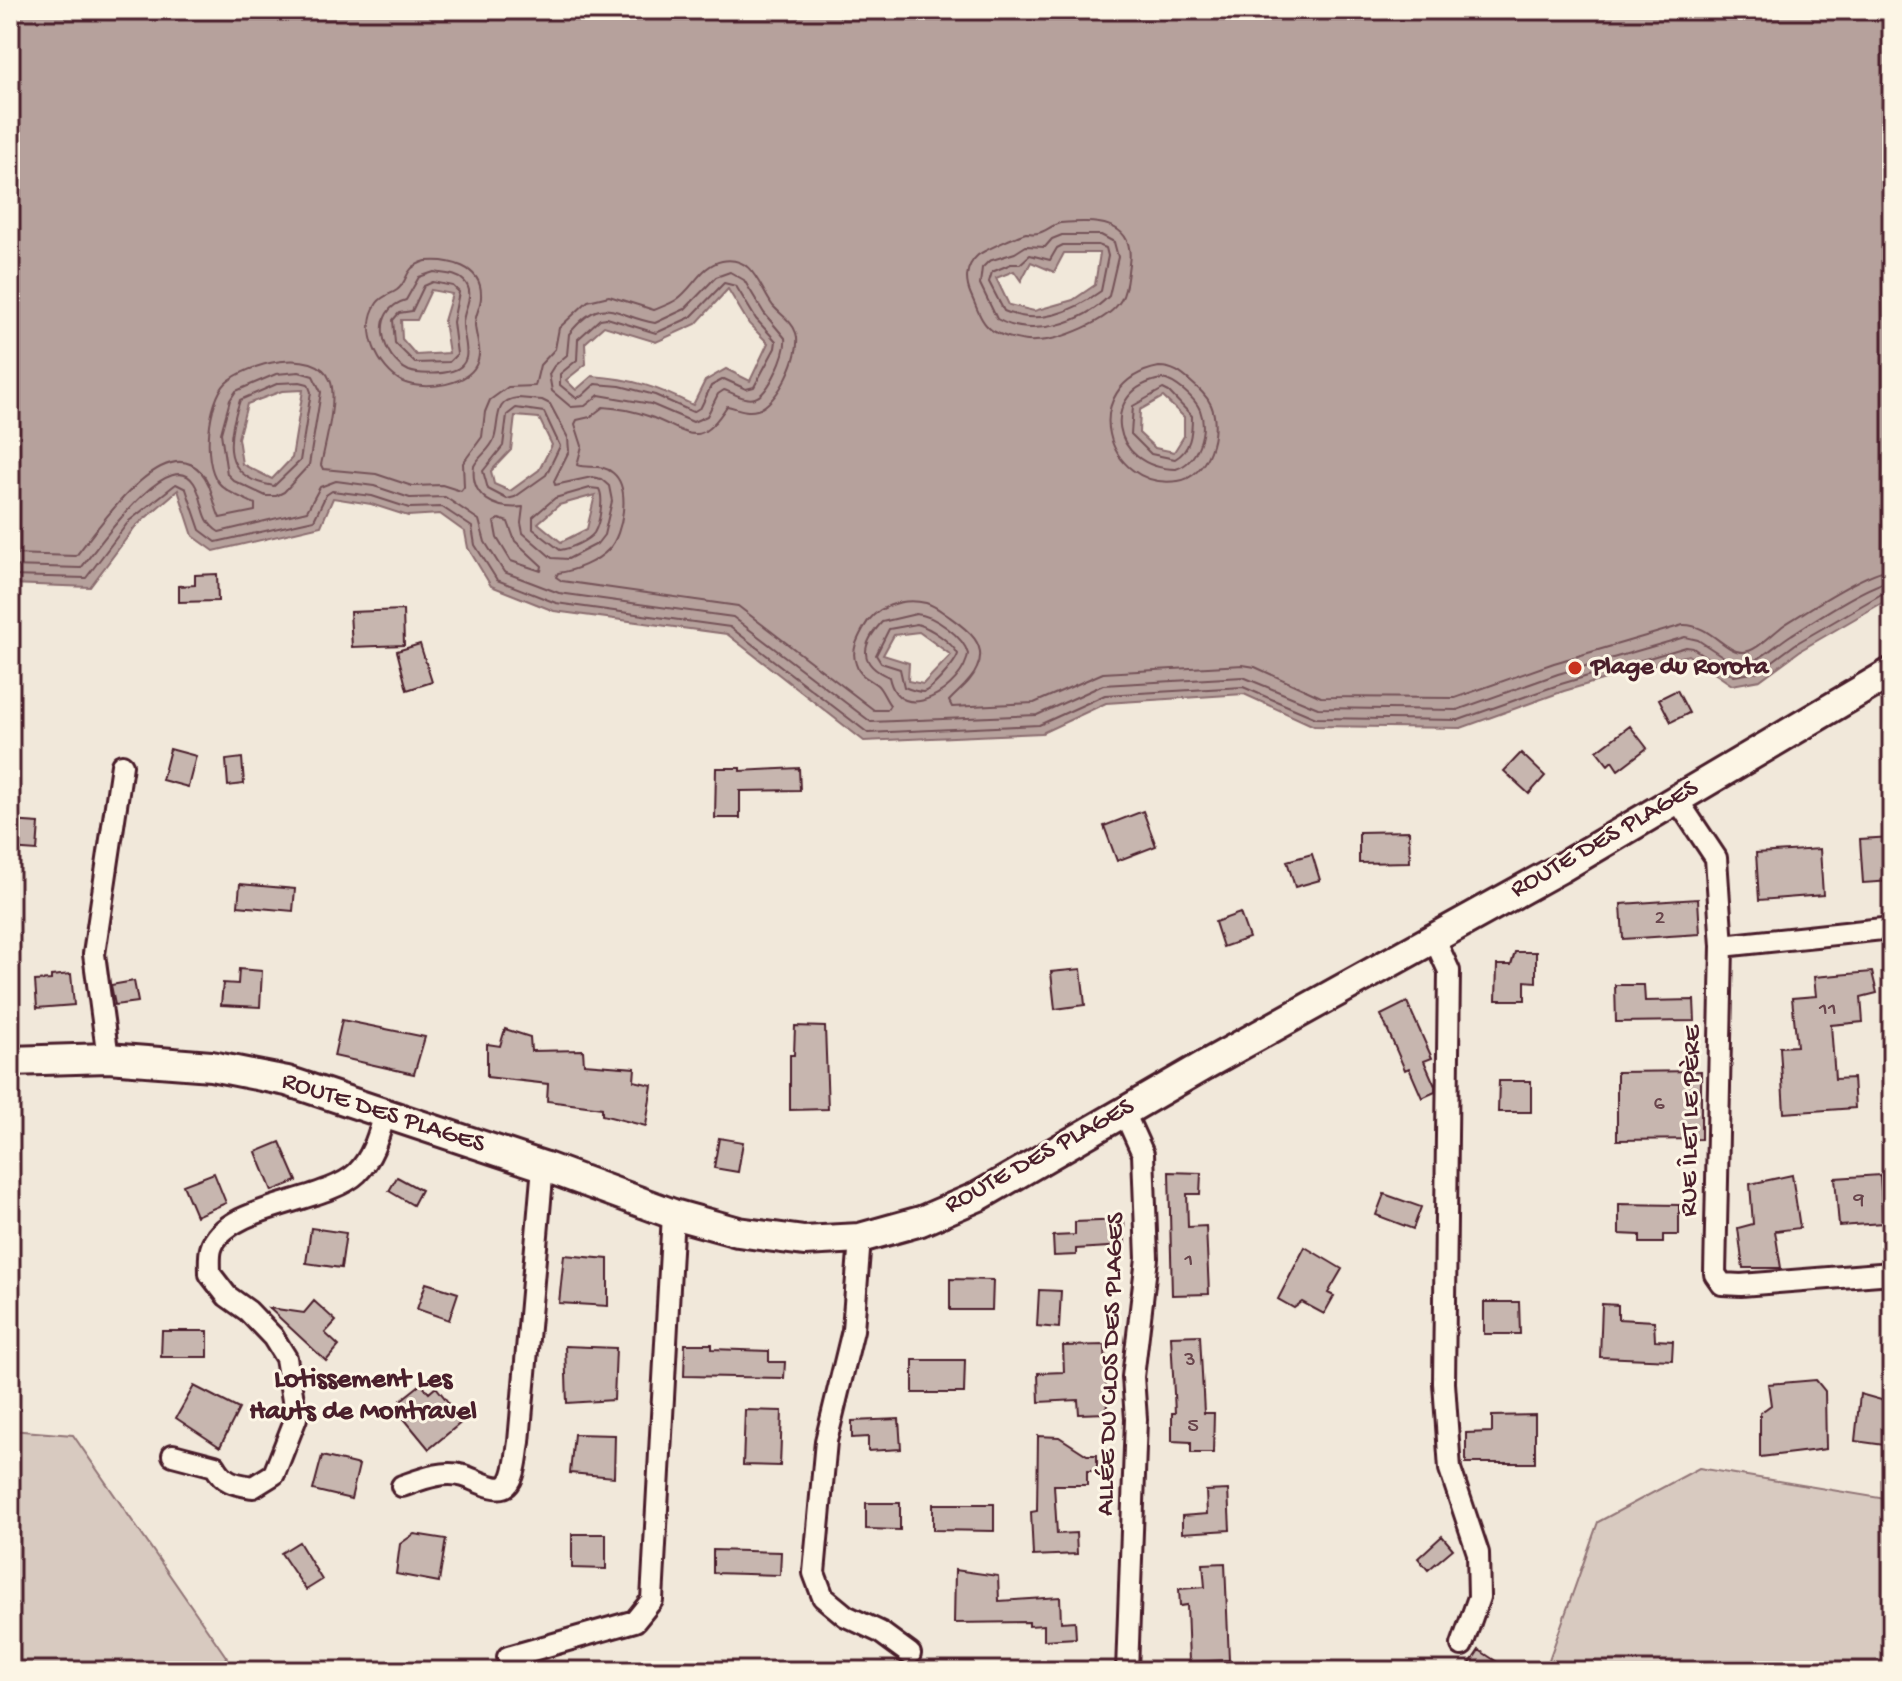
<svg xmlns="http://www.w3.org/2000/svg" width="1902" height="1681" viewBox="0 0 1902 1681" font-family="'Gochi Hand',sans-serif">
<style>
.green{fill:#d8cac0;stroke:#917476;stroke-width:2}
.water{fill:#b6a19c;stroke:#8b6d6f;stroke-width:2;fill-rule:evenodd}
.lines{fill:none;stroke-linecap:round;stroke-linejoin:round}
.shore{stroke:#755358;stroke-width:2}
.building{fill:#c7b6af;stroke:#4a1f2b;stroke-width:2}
.street-casing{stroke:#4a1f2b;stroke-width:26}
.secondary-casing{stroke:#4a1f2b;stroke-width:34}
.street{stroke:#fcf5e5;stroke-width:20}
.secondary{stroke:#fcf5e5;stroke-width:28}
.poi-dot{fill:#c8321e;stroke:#fcf5e5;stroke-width:3}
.labels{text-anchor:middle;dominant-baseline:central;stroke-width:6;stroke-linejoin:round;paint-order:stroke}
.number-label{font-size:22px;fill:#69454c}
.poi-label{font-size:26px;font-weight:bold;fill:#4a1f2b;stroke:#fcf5e5;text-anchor:start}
.street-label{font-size:26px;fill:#4a1f2b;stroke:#fcf5e5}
.neighbourhood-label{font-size:28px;font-weight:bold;fill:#4a1f2b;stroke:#fcf5e5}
</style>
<rect width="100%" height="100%" fill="#f1e8da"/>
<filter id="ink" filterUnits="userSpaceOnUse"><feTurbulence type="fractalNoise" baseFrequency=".0125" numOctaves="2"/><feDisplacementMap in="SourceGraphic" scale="16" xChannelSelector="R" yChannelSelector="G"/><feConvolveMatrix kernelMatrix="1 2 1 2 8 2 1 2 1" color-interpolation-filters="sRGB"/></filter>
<g filter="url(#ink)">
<path class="green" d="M10 1430 73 1435 236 1671H10Z
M1699 1468 1892 1500V1671H1545L1598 1522Z"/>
<path class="water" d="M10 10H1892V597L1801 650 1760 680 1732 685 1688 655 1564 691 1461 728 1314 726 1244 694 1106 703 1042 733 864 741 727 634 554 611 491 586 468 548 465 532 440 514 408 516 371 504 333 498 321 526 214 551 193 536 178 490 135 527 90 587 10 584ZM1064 253H1100L1095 285 1073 300 1034 311 1009 305 996 278 1014 271 1021 281 1031 262 1054 272ZM728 289 749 324 768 343 750 381 726 369 705 381 693 405C657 387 633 379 592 376L576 390 566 380 586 364 585 343 604 326 656 342 696 324ZM431 290 452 294 444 321 449 353 416 355 402 339 401 320H417ZM303 390 292 458 272 479 242 464 238 438 247 404 282 391ZM1163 397 1184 417V436L1174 452 1155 448 1139 433 1140 410ZM515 416 539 418 552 445 539 470 510 491 494 484 491 471 511 450ZM595 495 587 529 561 542 538 523 559 505ZM919 632 951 655 923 684 908 681 909 663 883 655 894 635Z"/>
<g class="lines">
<path class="shore" d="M1060 223C1092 221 1136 218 1129 264 1127 276 1127 290 1121 300 1109 321 1059 341 1035 341 1023 342 1004 337 993 331 981 324 977 308 971 295 965 282 965 267 977 256 982 251 1019 235 1026 233 1030 233 1034 234 1038 233 1045 232 1052 225 1060 223Z
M1062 235H1101L1114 242 1118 257 1109 296C1083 323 1032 339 997 319L980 284 982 268 989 261 1015 253 1026 246 1045 247 1052 239Z
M1063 245H1098L1106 248 1108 256 1101 291C1072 312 1039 326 1004 311L989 282 992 272 1011 264H1020L1030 255 1050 260 1057 248Z
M426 261C449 259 481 266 481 294 482 305 475 314 475 324 475 336 482 348 478 360 471 386 424 391 403 382 378 369 359 329 377 303 383 295 390 295 397 290 410 280 402 268 426 261Z
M434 272C444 274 456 273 464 281 476 293 464 308 463 322 462 338 477 364 452 371 442 374 419 375 409 371 381 358 369 310 406 300L419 277Z
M730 272 744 280 764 313 785 338C787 352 769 394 755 398 744 401 734 393 724 390L718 394 707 416 693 422 651 404 599 395 585 406 571 407 552 391 549 374 554 366 567 355 569 334C604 291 613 316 655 323L685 309 716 277Z
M433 282 453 286 459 292 453 322 457 354 449 362 415 363 395 343 393 320 399 313 412 311 424 286Z
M724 283 736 286 756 319 776 341 775 348 754 387 746 389 724 379 711 386 701 407 693 412 655 395 620 386 595 384 582 396 576 398 560 385V374L577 360 578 339 600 319 607 318 656 333 691 317Z
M1159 367C1173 367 1181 373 1191 382 1199 389 1207 396 1211 405 1222 431 1208 477 1178 481 1105 492 1076 383 1159 367Z
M299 372 313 376 321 392 309 465 284 492 276 496H266L234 481 227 474 221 433 230 400 236 391 276 374Z
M1162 379C1175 381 1195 398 1200 410 1208 431 1198 462 1176 469 1110 469 1098 389 1162 379Z
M300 382 308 384 311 392 300 461 274 486C221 478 226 441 240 400L279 383Z
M1163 389 1169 392 1192 416C1192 433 1191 450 1175 459L1151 454 1131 434 1133 406Z
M518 398 542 400 550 404 568 438 569 451 554 481 555 485 592 477 601 479 609 486 612 501 604 535 597 544 568 559 552 558 523 533 521 523 523 507C496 510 470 498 474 466 479 456 491 449 494 439 500 421 493 400 518 398Z
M516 408 544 412 560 446 546 475 515 497 507 499 488 489 483 471 503 446 507 415Z
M590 488 599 489C604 498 600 523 594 533 588 541 569 549 560 550L533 529V517L555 498Z
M499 519 508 522 515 541 542 566 541 571 511 561 497 538 494 522Z
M10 554 76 556C96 531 163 430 201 472 212 484 213 504 220 518L255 511V504C243 498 227 493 218 482 202 461 208 401 226 383 246 364 316 345 330 380 338 398 325 445 321 465L323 469 376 474 412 486 442 485 461 491 464 487 463 463 482 437 485 412 490 400 508 387 535 386 540 365 555 349 559 328 588 301 609 296 654 310C661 307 670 304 676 300 693 289 701 265 722 261 753 255 759 287 773 306 781 315 792 321 796 333 803 353 777 405 757 410 746 413 737 408 727 406 697 453 688 430 648 416 634 411 618 408 603 407L590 417 577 420 575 424 582 446 577 465C589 469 601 463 613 473 631 488 623 534 609 549 597 562 574 571 558 573L556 577 562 581 738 606 874 710H887L890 705C885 699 882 689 877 685 868 678 859 676 856 664 851 651 857 640 863 629 874 607 902 597 926 603 934 605 941 611 947 615 965 628 989 643 977 668 972 681 958 691 949 701L952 707 1034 703 1103 673 1243 665 1255 667 1321 697 1455 698 1554 663 1683 625C1709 624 1726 653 1743 652 1756 652 1773 633 1784 625 1806 611 1868 570 1892 569
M10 566 81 568C96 550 169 443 194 483 205 500 200 521 219 532L307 511 320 487 336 481 374 486 410 498 445 497 479 520 485 542 504 572 559 593 733 617 871 722 1037 715 1103 685 1243 677 1318 708 1457 710 1558 674 1685 637 1698 640 1736 665C1759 664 1772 647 1791 635 1811 622 1871 582 1892 581
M10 576 86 578 129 521 176 484 186 489 200 530 216 542 314 520 326 495 332 491 372 496 409 508 442 507 472 527 475 545 497 580 556 603 730 627 868 733 1039 725 1105 695 1243 687 1316 718 1459 720 1561 684 1686 647 1693 648 1734 676 1758 672 1797 643 1885 592 1892 591
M916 614C934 615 964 637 968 654 964 687 900 729 889 677 858 664 861 645 882 622Z
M917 624C931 628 951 642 958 654 956 662 932 690 923 692 917 692 909 689 904 687L900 669 881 663 876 655 889 629Z"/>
</g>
<path class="building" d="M217 574 218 601 179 602V586L195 585V575Z
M403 610 404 645 352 647 350 612Z
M420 644 432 682 407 690 397 651Z
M1677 690 1689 713 1671 722 1659 699Z
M1630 726 1647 748 1618 770 1612 761 1608 765 1597 751Z
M170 749 196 756 188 787 162 780Z
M1521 753 1545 776 1529 794 1504 771Z
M242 758 244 784 228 786 226 760Z
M716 768H740V771L799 768 800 790 740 791V818H715Z
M1143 811 1156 846 1117 861 1104 826Z
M10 821 39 823 37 851 10 849Z
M1409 831 1410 862 1359 863V832Z
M1892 837V881L1863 883 1860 839Z
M1820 849 1823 895 1759 900 1756 853Z
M1312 854 1320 880 1295 887 1287 861Z
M240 884 295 889 293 911 238 906Z
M1698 899 1700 934 1623 939 1621 904Z
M1240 913 1249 938 1223 947 1215 922Z
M1515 952H1536V982L1525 981V1000H1496L1497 965H1511Z
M239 969 262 971 260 1007 221 1005 223 983 238 984Z
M1081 969 1085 1005 1055 1009 1051 972Z
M1872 972 1877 993 1861 997 1863 1022 1831 1025 1835 1079 1853 1078 1855 1108 1784 1113 1780 1047 1797 1046 1792 998 1816 996 1814 977Z
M71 974 74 1005 37 1008 35 981 51 980V976Z
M134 981 138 1002 115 1005 111 985Z
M1615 985H1644L1645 1001 1694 1000 1695 1021 1616 1022Z
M1407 1002 1432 1058 1424 1061 1435 1086V1092L1422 1098 1409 1068 1405 1070 1381 1015Z
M342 1020 425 1037 414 1074 334 1056Z
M795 1026 825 1027 828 1109 790 1110V1055H794Z
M505 1029 530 1037 531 1051 583 1050 584 1064 635 1068 634 1081 652 1085 646 1126 602 1115V1108L547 1101 548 1084 487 1077V1044L500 1046Z
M1701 1071V1139L1617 1140V1072Z
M1499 1081H1531V1112H1498Z
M719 1138 743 1142 738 1172 714 1168Z
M280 1142 297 1181 272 1191 256 1152Z
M1169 1172 1201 1173 1200 1194H1187L1188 1227 1206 1226 1209 1294 1172 1295Z
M214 1173 226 1203 196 1216 183 1185Z
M1792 1175 1800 1228 1775 1231 1781 1268H1743L1738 1228 1753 1224 1750 1184Z
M1880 1175 1883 1223 1839 1226 1835 1178Z
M397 1177 421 1190 413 1205 389 1191Z
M1384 1194 1421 1207 1413 1229 1376 1215Z
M1619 1204 1679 1205V1235H1663V1243H1640V1235L1619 1234Z
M1124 1220 1125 1246 1076 1249V1255L1054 1256 1053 1236 1075 1235V1222Z
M311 1228 346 1233 341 1268 306 1263Z
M1305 1247 1342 1269 1328 1293 1334 1296 1324 1314 1302 1302 1294 1308 1278 1299Z
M564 1255 608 1259V1306L559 1303Z
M950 1279 993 1280 992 1310H950Z
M426 1283 458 1293 449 1320 417 1309Z
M1039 1290 1061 1291 1059 1328 1037 1326Z
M314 1301 336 1321 325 1333 339 1346 326 1361 269 1308 304 1313Z
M1484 1302H1519L1520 1334H1484Z
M1602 1304 1618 1305V1319L1654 1321 1655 1340 1673 1341 1672 1360 1600 1357Z
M162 1331H208V1357H161Z
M1200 1335 1204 1413H1214L1213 1453H1191V1442L1172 1441V1413H1175L1171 1336Z
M685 1344H712V1349L769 1351V1362H785L784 1378 684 1376Z
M1105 1345 1107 1413 1079 1414 1078 1400 1039 1402 1038 1373 1064 1372 1063 1346Z
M565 1346 616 1348 614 1400 567 1403Z
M913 1360H965L964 1393H913Z
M1816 1380 1825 1391 1826 1449 1760 1457V1413L1771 1405 1768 1384Z
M421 1384 429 1393 436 1387 463 1421 429 1449 401 1415 408 1409 401 1400Z
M194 1386 239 1409 220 1447 176 1418Z
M1860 1394 1892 1403V1446L1855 1441Z
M745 1410 782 1411 780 1466 743 1465Z
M1535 1415V1463H1466V1433L1492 1432V1416Z
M899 1419 901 1449 868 1451V1437L852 1438V1421Z
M574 1434 615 1435 614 1477 570 1473Z
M1038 1436 1059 1437 1087 1455H1097V1471H1087V1485H1054L1057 1534 1076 1533 1077 1554 1033 1556 1031 1512 1037 1511Z
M322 1456 359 1465 351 1499 313 1490Z
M1228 1490 1230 1530 1182 1533V1516L1207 1514 1206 1491Z
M866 1503H900V1530L866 1529Z
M933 1504H994V1531L933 1530Z
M414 1534 446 1539 439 1582 396 1574 400 1544Z
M572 1534H606V1569L572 1568Z
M1442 1536 1453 1549 1428 1570 1418 1558Z
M299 1542 322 1580 306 1590 281 1553Z
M713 1550 781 1552 780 1575 713 1573Z
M1225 1563 1229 1660 1189 1662 1187 1605 1180 1606 1179 1589 1205 1587 1203 1564Z
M955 1570 998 1576 999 1601 1060 1597 1061 1622 1075 1621 1076 1638 1044 1640V1625L1029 1626V1622L954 1623Z
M1479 1650 1511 1671H1465Z"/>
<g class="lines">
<defs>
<path id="street" d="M1676 798 1716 858 1722 946 1715 1274 1722 1284 1741 1285 1892 1273
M1434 938 1449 971 1444 1383 1450 1469 1478 1553 1479 1597 1462 1645
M1722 946 1892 928
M108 1058 94 954 122 765
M1124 1112 1143 1154 1147 1258 1133 1377 1136 1419 1127 1671
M860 1238 853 1330 826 1441 814 1573 823 1597 846 1616 880 1632 910 1654
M173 1455 215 1466C224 1483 235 1484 253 1487L274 1474 296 1418 286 1358 273 1337 248 1311 227 1296 210 1274C210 1266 209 1256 211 1249 223 1205 326 1203 357 1173 374 1156 379 1133 386 1111
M402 1486C422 1479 443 1470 464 1476 474 1479 498 1493 507 1485 516 1477 517 1453 519 1442L543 1166
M508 1657 635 1621 652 1600 673 1214"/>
<path id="secondary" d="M10 1061 108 1058 211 1066 287 1081 543 1166 673 1214 738 1232 804 1241 860 1238 921 1221 979 1196 1205 1065 1559 869 1892 672"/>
</defs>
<use href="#street" class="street-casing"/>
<use href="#secondary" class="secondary-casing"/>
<use href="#street" class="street"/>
<use href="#secondary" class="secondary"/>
</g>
</g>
<circle class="poi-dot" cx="1575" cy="668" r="8"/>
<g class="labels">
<g class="number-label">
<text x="1660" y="919">2</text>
<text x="1828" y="1010">11</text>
<text x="1659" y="1105">6</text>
<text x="1859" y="1201">9</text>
<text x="1189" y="1261">1</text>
<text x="1190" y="1361">3</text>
<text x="1193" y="1427">5</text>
</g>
<g class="poi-label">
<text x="1591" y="668">Plage du Rorota</text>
</g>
<g class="street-label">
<text transform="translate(1605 840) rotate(-30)">ROUTE DES PLAGES</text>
<text transform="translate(383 1114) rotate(18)">ROUTE DES PLAGES</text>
<text transform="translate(1692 1121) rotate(-89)">RUE ÎLET LE PÈRE</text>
<text transform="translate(1040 1157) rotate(-29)">ROUTE DES PLAGES</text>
<text transform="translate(1112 1364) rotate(-88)">ALLÉE DU CLOS DES PLAGES</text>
</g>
<g class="neighbourhood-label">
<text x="363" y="1380">Lotissement Les<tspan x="363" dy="32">Hauts de Montravel</tspan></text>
</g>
</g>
<rect width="1902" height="1681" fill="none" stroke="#fcf5e5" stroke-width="40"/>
<rect x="20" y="20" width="1862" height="1641" fill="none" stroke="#4a1f2b" stroke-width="3" filter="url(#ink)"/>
</svg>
